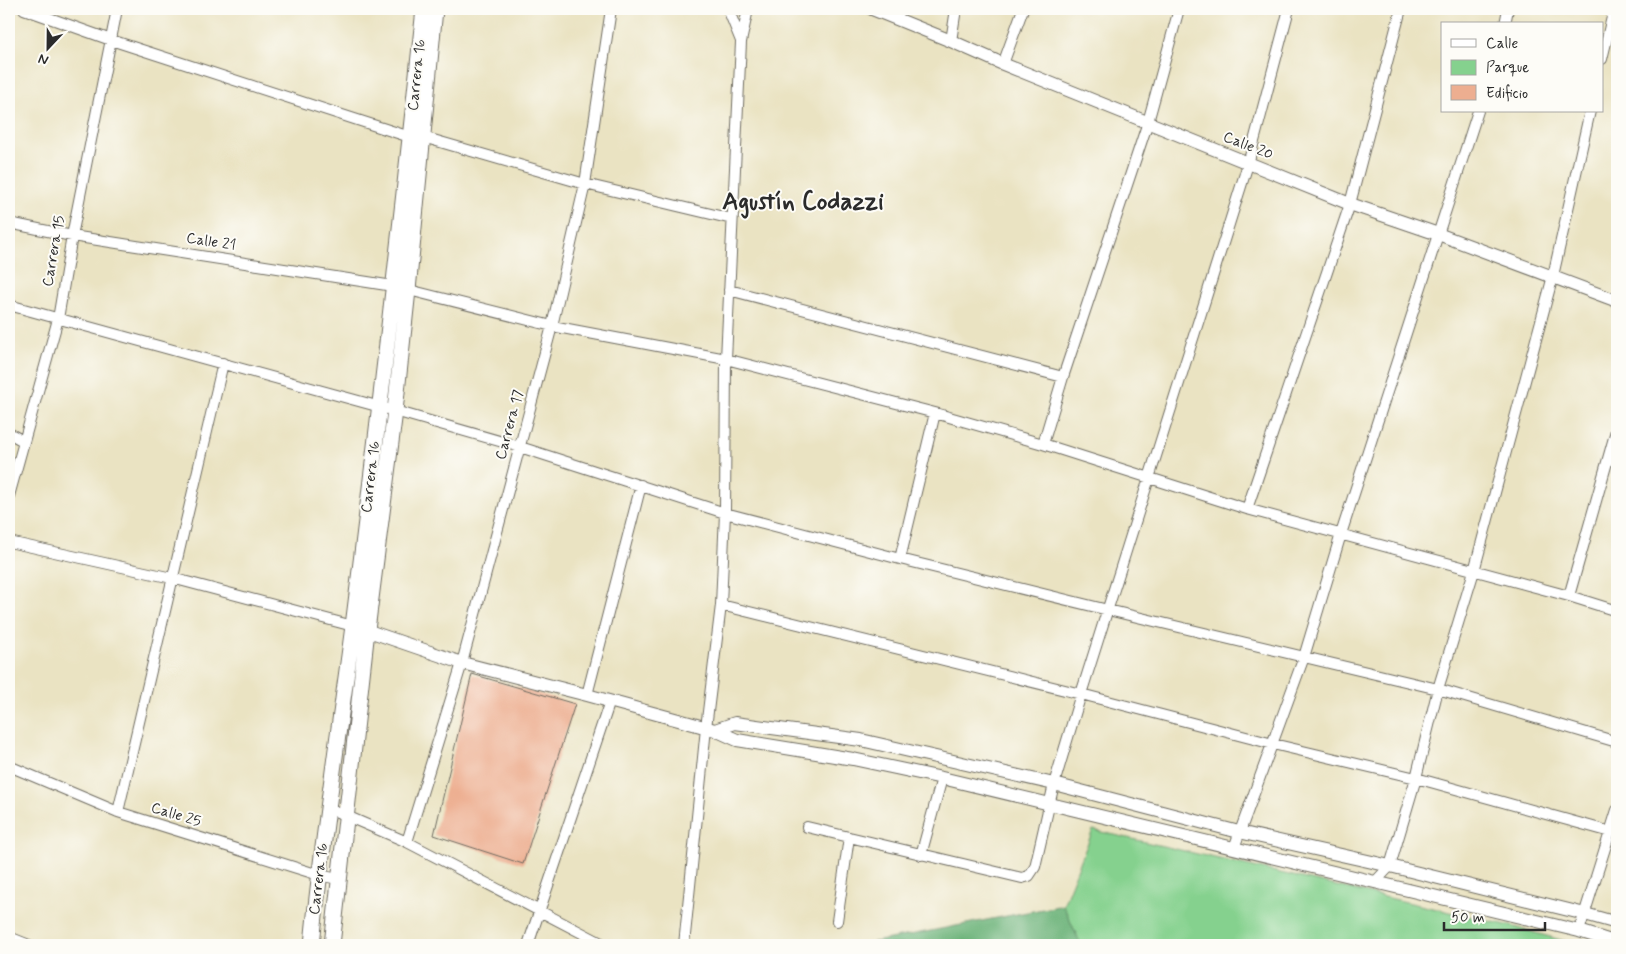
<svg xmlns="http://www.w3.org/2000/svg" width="1626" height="954" viewBox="0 0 1626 954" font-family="Mynerve,sans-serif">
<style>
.green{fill:#85d18e;stroke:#587e5c}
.forest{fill:#6cb379;stroke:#4c6f52}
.building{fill:#edae90}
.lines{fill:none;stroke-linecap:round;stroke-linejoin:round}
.minor-casing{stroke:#6e6b60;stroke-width:12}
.tertiary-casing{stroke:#6e6b60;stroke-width:14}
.secondary-casing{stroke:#6e6b60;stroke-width:17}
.minor{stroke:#fff;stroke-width:10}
.tertiary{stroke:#fff;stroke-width:12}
.secondary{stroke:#fff;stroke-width:15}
.labels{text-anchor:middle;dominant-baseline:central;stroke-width:4;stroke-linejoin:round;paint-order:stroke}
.street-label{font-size:15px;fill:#2b2b2b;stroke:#fdfcf7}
.town-label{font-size:25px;font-weight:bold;fill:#2b2b2b;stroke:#fdfcf7}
</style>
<rect width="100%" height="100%" fill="#fdfcf7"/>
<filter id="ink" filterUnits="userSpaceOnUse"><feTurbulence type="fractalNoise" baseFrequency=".02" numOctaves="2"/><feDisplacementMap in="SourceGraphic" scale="10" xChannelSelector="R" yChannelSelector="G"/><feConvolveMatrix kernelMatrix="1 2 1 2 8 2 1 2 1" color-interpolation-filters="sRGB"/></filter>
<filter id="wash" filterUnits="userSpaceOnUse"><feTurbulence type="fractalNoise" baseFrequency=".0096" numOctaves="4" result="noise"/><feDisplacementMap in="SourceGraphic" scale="20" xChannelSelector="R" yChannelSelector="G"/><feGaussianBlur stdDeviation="1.12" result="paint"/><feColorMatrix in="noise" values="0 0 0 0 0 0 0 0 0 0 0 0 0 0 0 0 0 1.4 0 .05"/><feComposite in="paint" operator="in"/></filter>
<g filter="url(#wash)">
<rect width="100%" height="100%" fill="#eae3c2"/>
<path class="green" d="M1093 830 1511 926 1579 945H1081L1063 905Z"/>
<path class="forest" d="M1063 905 1081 945H859Z"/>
<g id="blocks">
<path class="building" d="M472 674 575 704 523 864 434 835Z"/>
</g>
</g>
<g filter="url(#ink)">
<use href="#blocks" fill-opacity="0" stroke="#6e6b60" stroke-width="1"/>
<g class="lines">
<defs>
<path id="minor" d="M24 9 111 40 410 137H423L585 184 732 219
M728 9 741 41
M1505 24 1508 9
M951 41 956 9
M1602 59 1614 9
M1003 64 1023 9
M9 223 72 236 393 286 552 326 726 359 935 413 1043 444 1247 509 1569 596 1617 611
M729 290 1063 377
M9 305 395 411 520 447 725 513 900 559 1108 610 1438 689 1617 742
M9 433 23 441
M1043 444 1063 377 1148 122 1179 9
M9 496 58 319 72 236 117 9
M1247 509 1350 204 1401 9
M9 542 172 578 353 626
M900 559 935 413
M1569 596 1617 427
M721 605 1081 694 1273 744 1416 778 1611 832
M587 695 641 485
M9 766 118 812 319 875 338 879
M328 808 407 842 605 945
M118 812 223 363
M807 827 1022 878 1029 876 1035 867 1054 784 1081 694 1248 164 1289 9
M407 842 462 663 552 326 585 184 611 9
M1234 848 1304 657 1341 534 1478 111
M921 855 942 778
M1375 882 1390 866 1416 778 1438 689 1474 571 1553 276 1590 111
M837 921 849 837
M1579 931 1617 810
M9 937 29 945
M528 945 610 701
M684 945 706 728 721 605 725 513 726 359 741 42 748 9"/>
<path id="tertiary" d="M872 9 951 41 1003 64 1350 204 1438 234 1617 301
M360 628 462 663 587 695 715 730 737 740 853 759 942 778 1579 931 1617 943
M715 730 735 723 861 740 1054 784 1239 832 1390 866 1585 914 1617 923"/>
<path id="secondary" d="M312 945C322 838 339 732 353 626 379 420 402 215 424 9
M332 945 367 630 395 411 408 290 435 9"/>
</defs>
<use href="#minor" class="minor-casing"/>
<use href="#tertiary" class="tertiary-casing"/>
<use href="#secondary" class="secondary-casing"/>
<use href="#minor" class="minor"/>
<use href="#tertiary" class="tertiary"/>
<use href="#secondary" class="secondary"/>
</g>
</g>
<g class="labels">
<g class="street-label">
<text transform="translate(417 75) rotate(-84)">Carrera 16</text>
<text transform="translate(1248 146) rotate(22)">Calle 20</text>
<text transform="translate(211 242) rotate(9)">Calle 21</text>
<text transform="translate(54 251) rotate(-80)">Carrera 15</text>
<text transform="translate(510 425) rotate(-75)">Carrera 17</text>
<text transform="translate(371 477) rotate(-83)">Carrera 16</text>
<text transform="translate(176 815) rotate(17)">Calle 25</text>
<text transform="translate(319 879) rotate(-83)">Carrera 16</text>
</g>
<g class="town-label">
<text x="803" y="202">Agustín Codazzi</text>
</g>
</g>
<rect width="1626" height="954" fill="none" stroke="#fdfcf7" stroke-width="30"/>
<rect x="1441" y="22" width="162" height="90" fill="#fdfcf7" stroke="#a9a8a5"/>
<rect x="1451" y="39" width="25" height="8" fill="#ffffff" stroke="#a9a8a5"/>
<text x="1486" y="48" font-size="15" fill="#2b2b2b">Calle</text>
<rect x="1451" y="60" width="25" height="15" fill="#85d18e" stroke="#a9a8a5"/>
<text x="1486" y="72" font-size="15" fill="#2b2b2b">Parque</text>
<rect x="1451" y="85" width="25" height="15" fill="#edae90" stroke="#a9a8a5"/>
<text x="1486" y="98" font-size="15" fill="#2b2b2b">Edificio</text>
<g transform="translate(48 48) rotate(202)" stroke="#fdfcf7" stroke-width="4" paint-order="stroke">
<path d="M0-4L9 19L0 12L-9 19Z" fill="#2b2b2b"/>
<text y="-8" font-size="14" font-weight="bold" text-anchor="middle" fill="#2b2b2b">N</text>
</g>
<path d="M1444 922v8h101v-8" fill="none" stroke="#2b2b2b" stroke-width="2.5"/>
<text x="1451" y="922" font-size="15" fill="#2b2b2b" stroke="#fdfcf7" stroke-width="4" paint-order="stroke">50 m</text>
</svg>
